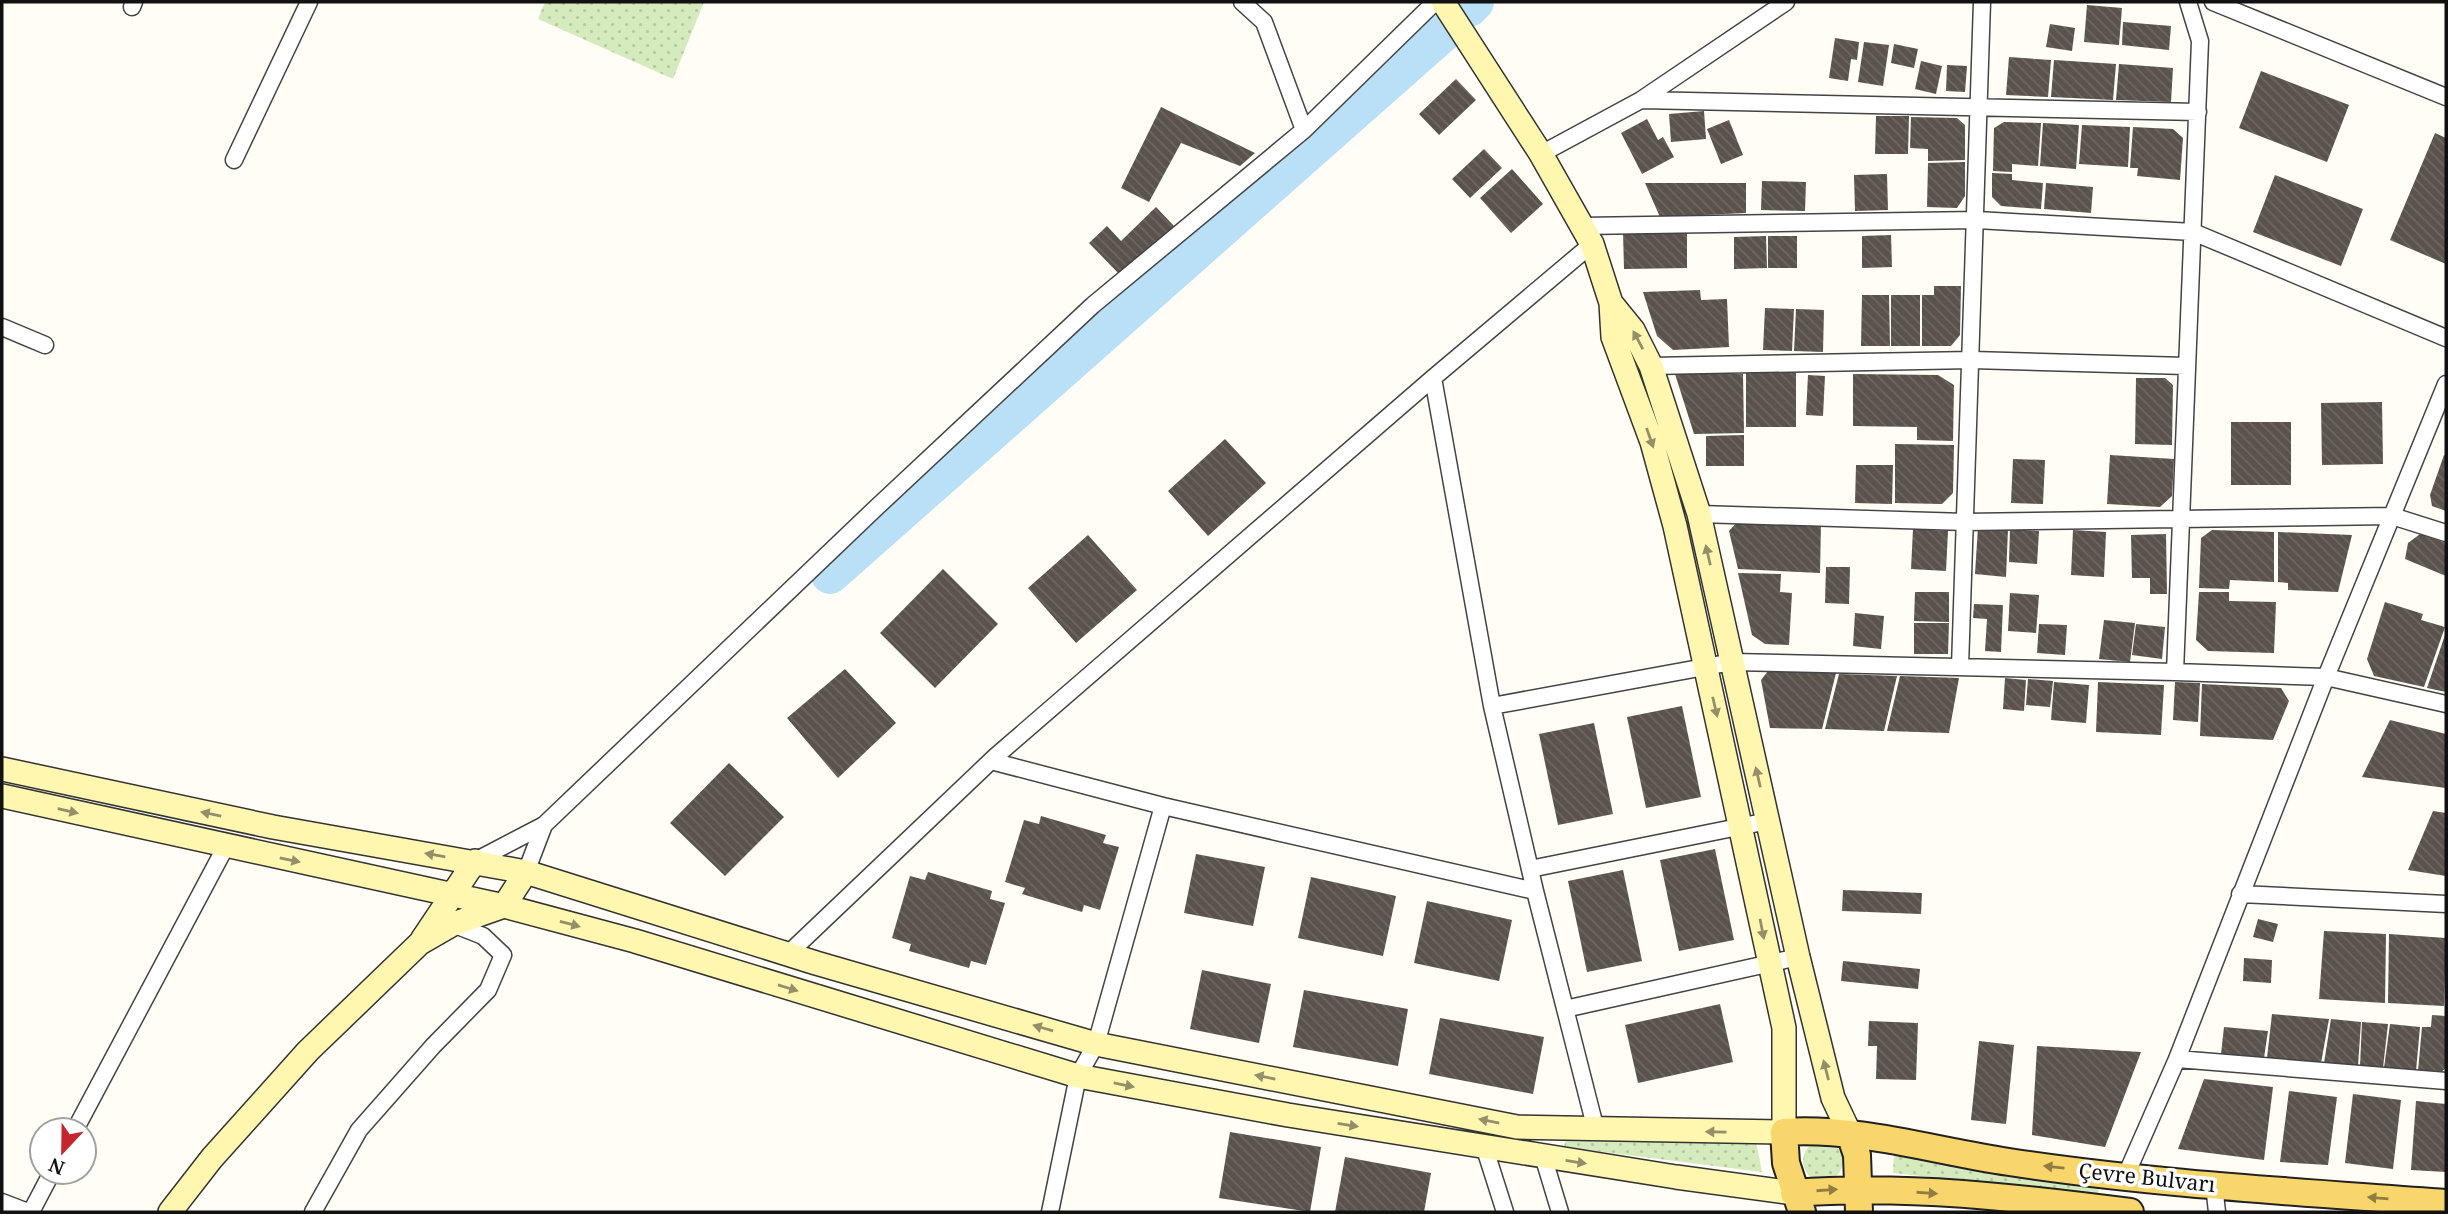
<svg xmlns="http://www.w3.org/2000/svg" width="2448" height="1214" viewBox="0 0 2448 1214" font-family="'Noto Serif',serif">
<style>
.grass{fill:url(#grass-dots)}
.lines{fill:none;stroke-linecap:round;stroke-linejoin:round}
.river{stroke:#b9e0f7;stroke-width:38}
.building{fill:url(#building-back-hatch)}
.street-casing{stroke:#444;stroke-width:19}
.secondary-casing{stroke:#333;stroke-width:26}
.primary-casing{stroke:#222;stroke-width:30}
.street{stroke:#fff;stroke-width:16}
.secondary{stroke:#fff6b0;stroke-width:23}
.primary{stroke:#f9d66b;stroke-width:26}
.oneway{fill:#948f68}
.oneway2{fill:#917d42}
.labels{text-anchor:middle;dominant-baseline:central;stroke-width:7;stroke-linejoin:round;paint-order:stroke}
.street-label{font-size:21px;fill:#111;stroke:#fff}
</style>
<defs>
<pattern id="grass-dots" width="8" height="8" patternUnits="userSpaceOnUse" patternTransform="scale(1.75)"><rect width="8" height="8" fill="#d5ebbd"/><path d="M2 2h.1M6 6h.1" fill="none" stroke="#b6c8a1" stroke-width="1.8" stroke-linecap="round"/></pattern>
<pattern id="building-back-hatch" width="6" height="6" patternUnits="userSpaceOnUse" patternTransform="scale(1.75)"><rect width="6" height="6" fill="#5a524d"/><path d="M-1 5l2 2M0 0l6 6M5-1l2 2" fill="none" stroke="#6d6662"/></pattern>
</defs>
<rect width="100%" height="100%" fill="#fffdf5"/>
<path class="grass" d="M545 2H704L673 79 538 19Z
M1566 1138 1756 1142 1762 1172 1564 1147Z
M1803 1161a20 20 0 1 1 40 0a20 20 0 1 1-40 0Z
M1894 1154 2099 1186 2098 1195 1893 1173Z"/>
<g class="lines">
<path class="river" d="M1469 8 1475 2
M830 575 1443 33"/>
</g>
<path class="building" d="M2087 5 2122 8 2119 45 2084 42Z
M2123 22 2171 26 2169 50 2122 45Z
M2050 24 2075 28 2072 51 2046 47Z
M1835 38 1859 42 1857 60 1851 59 1848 81 1829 78Z
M1864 42 1889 45 1883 86 1858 82Z
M1894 44 1918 49 1914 68 1891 63Z
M2009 57 2051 60 2048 97 2006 95Z
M2054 60 2116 64 2113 100 2051 97Z
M1921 61 1942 66 1936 94 1915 89Z
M2119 64 2173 68 2171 102 2116 100Z
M1947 65 1967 66 1965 92 1946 91Z
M2261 71 2349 105 2327 162 2239 128Z
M1456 79 1476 100 1439 135 1419 114Z
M1161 107 1255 153 1240 166 1181 143 1149 202 1121 188Z
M1704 111 1706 139 1671 142 1669 114Z
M1876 116H1909L1908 154H1875Z
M1911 117 1957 118 1965 125V160L1928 161V149L1910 148Z
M1647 119 1658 140 1663 137 1674 157 1642 174 1621 133Z
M1729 120 1743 155 1721 164 1707 129Z
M2004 122 2041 123 2038 166 2012 164V172L1993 171 1994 128Z
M2043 123 2079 125 2076 169 2040 166Z
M2082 125 2130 127 2128 167 2079 164Z
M2133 127 2173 129 2183 138 2180 180 2137 176 2138 168H2130Z
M2435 133 2446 138V264L2390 240Z
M1484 149 1502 168 1470 198 1452 179Z
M1965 162V196L1957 208 1927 207 1928 163Z
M1512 169 1543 204 1511 233 1480 198Z
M1992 173 2012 174V180L2043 183 2041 209 2001 206 1992 197Z
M1887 174 1888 210 1855 211 1854 175Z
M2275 175 2363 209 2341 266 2253 232Z
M1762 181 1806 182 1805 211 1761 210Z
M1645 183H1746V213L1660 217Z
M2046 183 2093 187 2091 213 2044 209Z
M1156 207 1174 226 1122 277 1089 243 1107 226 1121 241Z
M1687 231V268L1624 269 1623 232Z
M1891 235 1892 267 1862 268V236Z
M1766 236 1767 268 1734 269V237Z
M1768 236H1797V268H1768Z
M1934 286H1961L1960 335 1951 346H1922V295H1934Z
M1700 290 1701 300 1727 299 1729 347 1673 350 1657 336 1643 292Z
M1862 295H1889L1890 346H1861Z
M1891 295H1920V346H1891Z
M1765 308 1794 309 1792 351 1763 350Z
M1796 309 1824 310 1823 352 1794 351Z
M1746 373H1796V427H1746Z
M1675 374H1743L1744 433 1694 434Z
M1853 374 1938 375 1954 385 1953 441 1917 440V427L1853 426Z
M1808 375 1825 376 1823 416 1806 415Z
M2136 378H2165L2173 385 2172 445 2135 444Z
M2382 402 2383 464 2322 465 2321 403Z
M2231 422H2291V485H2231Z
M1744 435V466H1706V436Z
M1225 439 1266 483 1208 536 1168 491Z
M1895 444 1954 445 1953 493 1942 504 1895 503Z
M2110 455 2174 459 2172 496 2160 507 2107 504Z
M2444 455 2446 456V511L2432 506 2430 495Z
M2013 459 2045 460 2043 504 2011 503Z
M1856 465H1893L1892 504 1855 503Z
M1739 520 1821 523 1820 573 1738 569 1729 531Z
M1978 527 2008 529 2006 577 1975 574Z
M1913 529 1948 531 1946 571 1911 569Z
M2010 529 2039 531 2037 564 2009 562Z
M2073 530 2106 532 2104 577 2071 575Z
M2212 530 2274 532V582L2230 580 2229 589 2199 588 2201 538Z
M2278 532 2352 535 2338 592 2288 590V583L2278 582Z
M2166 534 2167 594H2150V578H2132L2131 535Z
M2420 534 2446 543V576L2405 559 2408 543Z
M1088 535 1137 590 1076 643 1028 588Z
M1826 567H1850L1849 604 1825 603Z
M943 569 998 624 935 688 880 633Z
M1738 573 1781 574 1780 592 1792 593 1789 645 1765 644 1752 635Z
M1915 592H1949V622L1914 621Z
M2199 592H2229V601L2276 602 2274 653 2208 651 2196 640Z
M2010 593 2039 595 2036 633 2008 631Z
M2385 602 2423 614 2421 620 2445 627 2424 687 2374 676 2367 659Z
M1974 604 2003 605 2001 652 1985 651 1987 619 1973 618Z
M1855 613 1884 616 1881 649 1853 646Z
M2104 620 2135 623 2130 662 2099 659Z
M1914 623H1949L1948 654H1914Z
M2039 624 2067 625 2065 655 2037 653Z
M2136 624 2165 627 2162 659 2132 655Z
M2446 632V692L2427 688Z
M845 669 896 723 838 778 787 718Z
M1768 671 1836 673 1822 729 1770 728 1761 680Z
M1839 674 1897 676 1884 731 1825 729Z
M1900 676 1959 678 1949 733 1887 731Z
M2005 678 2026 680 2024 711 2003 709Z
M2028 679 2053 681 2050 707 2026 705Z
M2054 682 2089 685 2086 723 2051 720Z
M2098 682 2164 685 2161 735 2096 732Z
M2175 682 2200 683 2198 722 2173 720Z
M2202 684 2281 688 2289 701 2273 740 2200 736Z
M1682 706 1701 797 1646 808 1627 717Z
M2390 720 2446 734V788L2362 777Z
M1594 723 1613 814 1558 825 1539 734Z
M729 763 784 817 725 876 670 823Z
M2433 811 2446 813V876L2408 870Z
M1041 816 1106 835 1103 843 1119 847 1100 910 1084 905 1082 912 1022 894 1025 888 1005 882 1024 820 1039 824Z
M1715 849 1734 940 1679 951 1660 860Z
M1196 854 1265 867 1253 926 1184 913Z
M1623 870 1642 961 1587 972 1568 881Z
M928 872 992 891 990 899 1005 903 986 965 971 961 969 968 909 951 911 944 892 938 910 876 925 880Z
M1311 877 1396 896 1383 956 1298 938Z
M1843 890 1922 893 1921 914 1842 911Z
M1427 901 1512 920 1499 981 1414 963Z
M2258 919 2278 924 2273 942 2253 937Z
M2324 931 2386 934 2385 1003 2319 999Z
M2389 934 2446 938 2444 1006 2388 1003Z
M2244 958 2272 960 2271 983 2243 981Z
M1843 961 1920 969 1918 989 1841 981Z
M1202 970 1271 984 1259 1043 1190 1029Z
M1304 990 1408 1009 1398 1066 1293 1047Z
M1720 1004 1733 1062 1638 1083 1625 1025Z
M2272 1014 2329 1019 2321 1063 2267 1058Z
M2432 1015 2446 1016V1068L2440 1073 2418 1071 2422 1027H2431Z
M1440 1018 1544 1037 1533 1094 1429 1074Z
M2331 1019 2361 1022 2358 1066 2324 1063Z
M1869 1021 1918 1023 1916 1080 1876 1079 1877 1046H1868Z
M2362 1022 2388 1024 2383 1068 2360 1066Z
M2390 1024 2420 1027 2416 1071 2384 1068Z
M2224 1027 2268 1031 2264 1058 2221 1054Z
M1979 1041 2014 1045 2006 1124 1971 1120Z
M2037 1046 2141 1052 2105 1147 2032 1135Z
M2204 1079 2273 1087 2264 1160 2178 1149Z
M2289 1091 2337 1097 2328 1165 2280 1162Z
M2353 1094 2401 1100 2393 1169 2345 1163Z
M2416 1101 2446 1104V1172L2411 1170Z
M1230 1132 1321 1147 1310 1212 1219 1198Z
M1345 1157 1431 1173 1424 1212H1335Z"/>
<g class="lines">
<defs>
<path id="street" d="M1242 2 1264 22 1304 130
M2188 2 2200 41 2175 672 2326 677 2446 704
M2213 2 2446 97
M132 7 134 2
M1641 100 2198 112
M1541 154 1641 100 1786 2
M234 160 309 2
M1582 226 1977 220 2193 232 2446 338
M2 327 45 345
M1651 366 1972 360 2186 366
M1433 378 1492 706 1535 891 1596 1130
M1699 514 1966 522 2392 516 2446 533
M1960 667 1982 2
M1492 706 1732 662 2175 672
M991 761 1163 806 1535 891
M475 861 544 825 878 506 1093 305 1304 130 1435 2
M1530 869 1768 821
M526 872 544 825
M2240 894 2446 904
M788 954 996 756 1433 378 1592 244
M1565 1009 1798 957
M2177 1059 2446 1081
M75 1130 226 846
M1484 1146 1505 1212
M1543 1156 1560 1212
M2126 1175 2177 1059 2326 677 2446 384
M2214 1185 2217 1212
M2 1202 28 1212
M31 1212 52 1172
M313 1212 359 1130 433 1046 488 990 503 955 483 936 450 923
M1050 1212 1078 1076 1096 1044 1163 806"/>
<path id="secondary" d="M1611 303 1633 330 1651 366 1699 514 1798 957 1833 1098 1850 1134
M2 769 273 827 526 872 816 963 1096 1044 1517 1127 1784 1132V1028L1675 526 1652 442 1613 337 1611 303 1592 244 1541 154 1443 2
M2 796 504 906 635 941 1078 1076 1288 1115 1676 1177 1794 1193
M422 940 475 861
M170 1212 212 1158 308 1051 420 943 453 924 504 906 526 872"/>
<path id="primary" d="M1850 1134 1857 1155 1859 1212
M1794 1193C1906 1184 2019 1198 2130 1212
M1802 1212 1786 1163 1784 1132C1859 1127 1934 1151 2009 1162 2153 1184 2301 1192 2446 1203"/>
</defs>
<use href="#street" class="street-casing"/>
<use href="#secondary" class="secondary-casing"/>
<use href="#primary" class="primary-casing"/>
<use href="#street" class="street"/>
<use href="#secondary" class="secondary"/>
<use href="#primary" class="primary"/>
</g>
<defs><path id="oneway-solid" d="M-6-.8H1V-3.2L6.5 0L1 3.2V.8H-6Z" transform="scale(1.75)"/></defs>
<g class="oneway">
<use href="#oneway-solid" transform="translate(1638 340) rotate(-118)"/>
<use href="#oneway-solid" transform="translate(1650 438) rotate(71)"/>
<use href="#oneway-solid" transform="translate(1708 555) rotate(-103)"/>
<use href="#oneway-solid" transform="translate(1715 707) rotate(77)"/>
<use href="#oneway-solid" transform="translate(1758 777) rotate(-103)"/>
<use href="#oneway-solid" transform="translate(68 811) rotate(13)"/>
<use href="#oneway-solid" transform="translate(211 814) rotate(-168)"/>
<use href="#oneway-solid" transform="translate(435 855) rotate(-170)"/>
<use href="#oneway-solid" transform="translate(290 860) rotate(12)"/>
<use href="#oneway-solid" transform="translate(570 924) rotate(15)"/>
<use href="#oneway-solid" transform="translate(1762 929) rotate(79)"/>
<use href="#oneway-solid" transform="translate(788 988) rotate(17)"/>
<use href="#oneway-solid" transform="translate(1043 1028) rotate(-164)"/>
<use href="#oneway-solid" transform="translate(1826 1070) rotate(-104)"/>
<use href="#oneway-solid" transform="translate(1265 1077) rotate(-169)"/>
<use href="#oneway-solid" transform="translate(1124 1085) rotate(11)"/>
<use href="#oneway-solid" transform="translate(1489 1121) rotate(-169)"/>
<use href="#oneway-solid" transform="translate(1348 1125) rotate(9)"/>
<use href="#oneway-solid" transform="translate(1716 1132) rotate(-179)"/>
<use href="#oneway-solid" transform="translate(1576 1162) rotate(9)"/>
</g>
<g class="oneway2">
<use href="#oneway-solid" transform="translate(2054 1167) rotate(-174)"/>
<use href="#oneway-solid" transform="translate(1827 1190) rotate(-4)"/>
<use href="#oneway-solid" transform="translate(1927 1193) rotate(4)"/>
<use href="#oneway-solid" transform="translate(2378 1198) rotate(-175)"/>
</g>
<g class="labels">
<g class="street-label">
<text transform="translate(2147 1177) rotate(6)">Çevre Bulvarı</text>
</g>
</g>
<rect width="2448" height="1214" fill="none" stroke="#111111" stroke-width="7"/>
<g transform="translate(63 1151) rotate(202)"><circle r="33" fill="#ffffff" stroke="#a0a0a0" stroke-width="2"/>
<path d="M0-5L12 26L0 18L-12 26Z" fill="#c4262e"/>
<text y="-10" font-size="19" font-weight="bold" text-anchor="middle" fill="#111111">N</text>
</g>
</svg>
